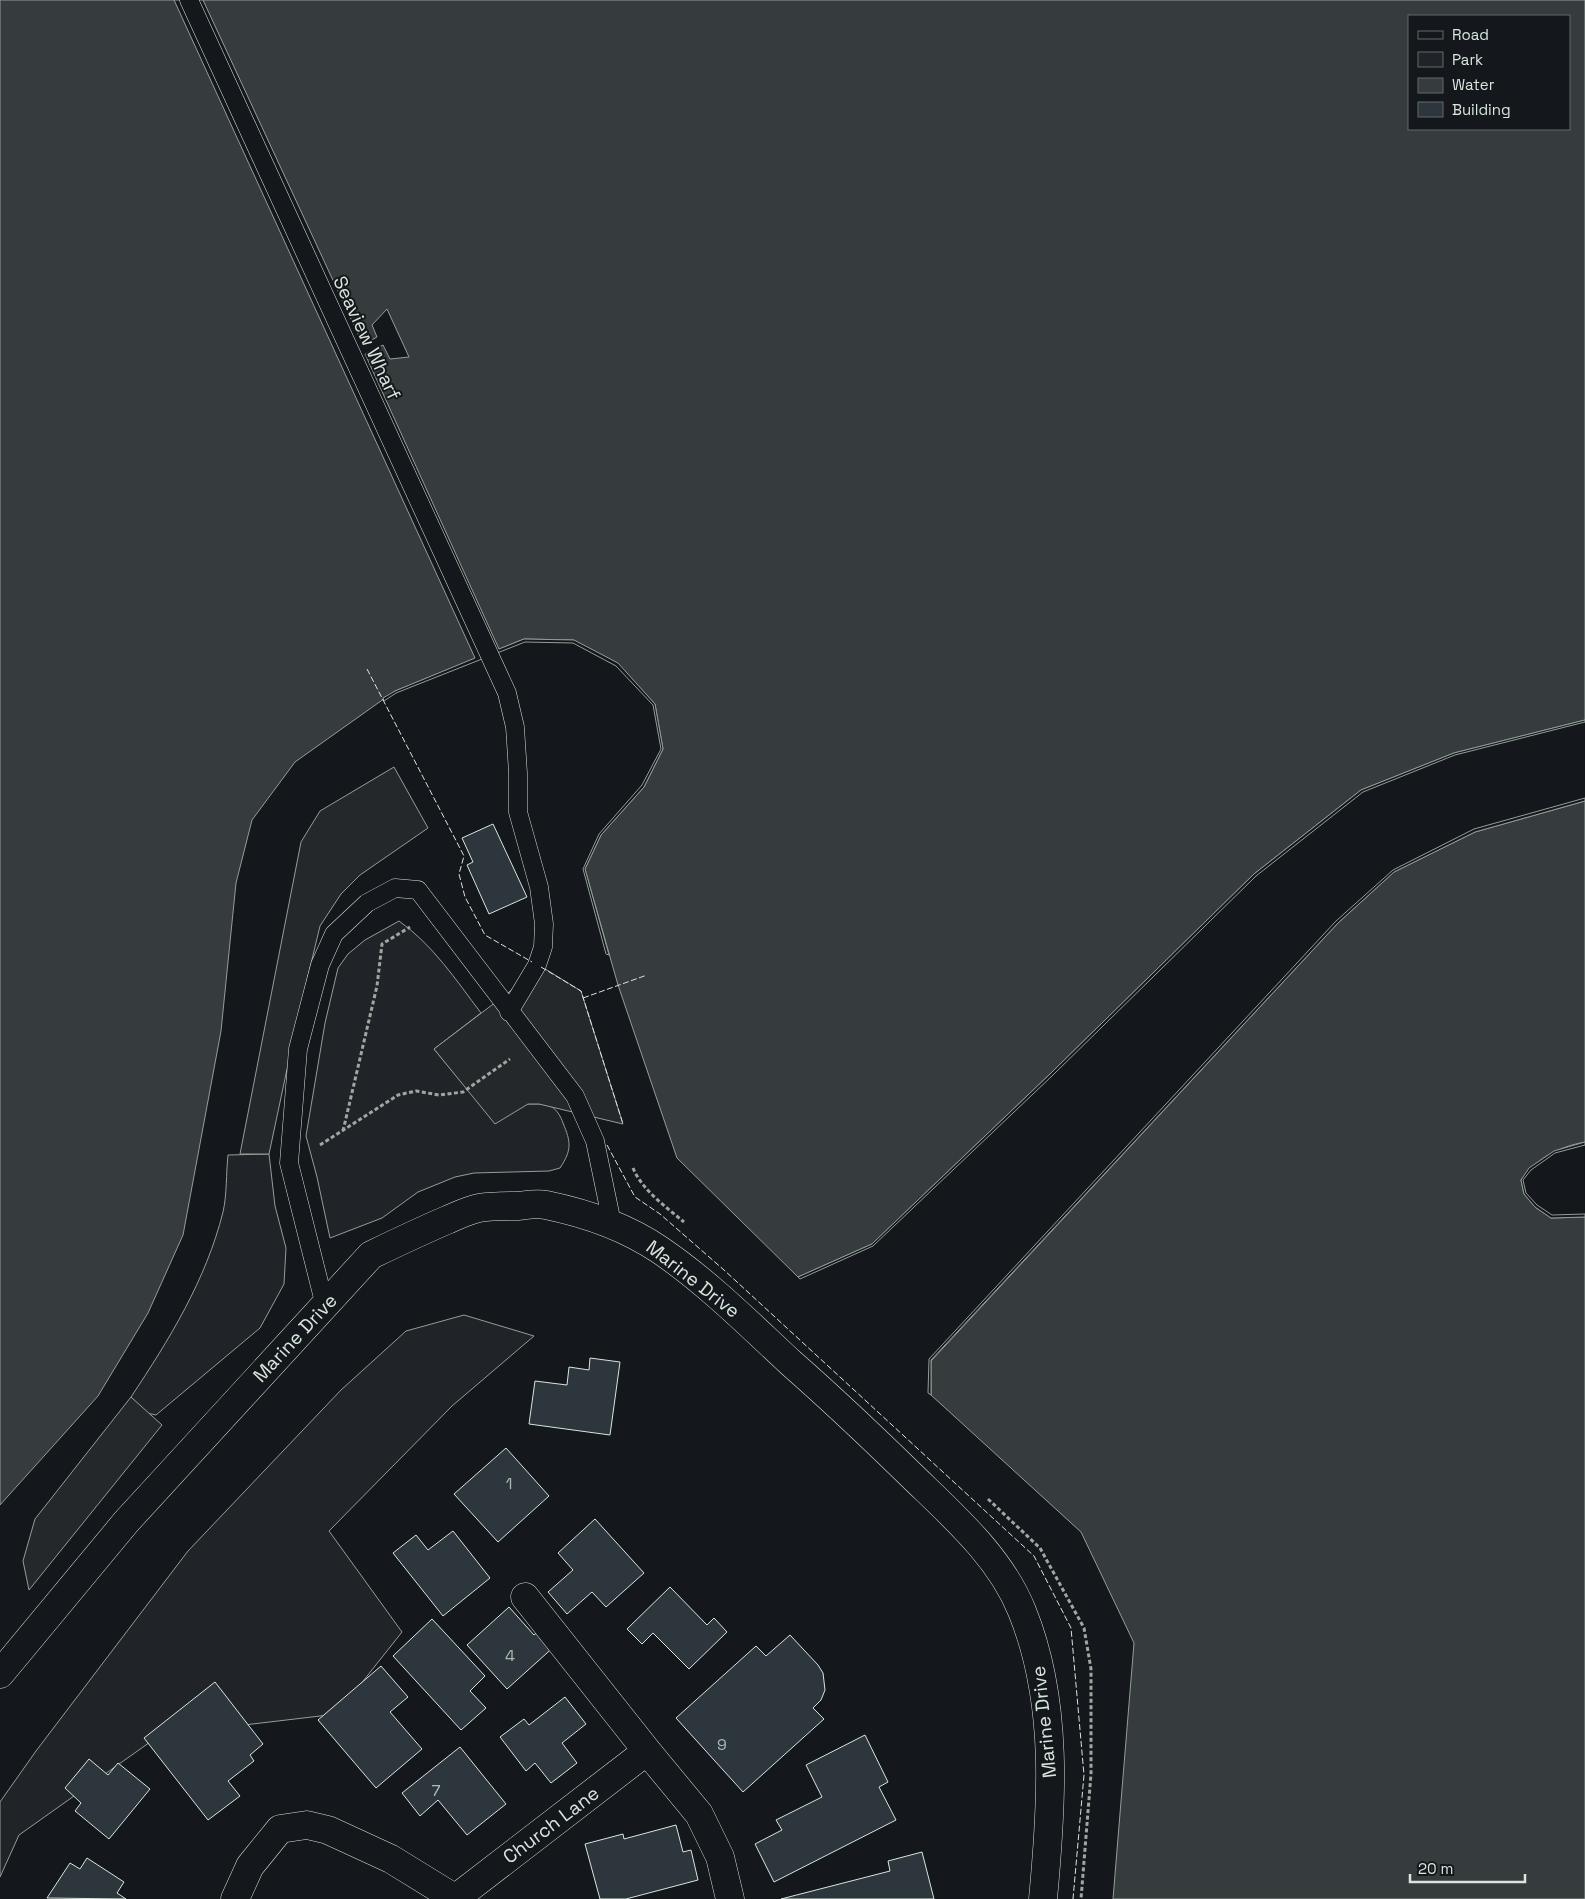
<svg xmlns="http://www.w3.org/2000/svg" width="1585" height="1899" viewBox="0 0 1585 1899" font-family="'Space Grotesk',sans-serif">
<style>
.green{fill:#202428;stroke:#939e99}
.parking{fill:#24282b;stroke:#939e99}
.water{fill:#363b3e;stroke:#939e99;fill-rule:evenodd}
.pier{fill:#14181c;stroke:#939e99}
.building{fill:#2c363c;stroke:#d8e6dc}
.lines{fill:none;stroke-linecap:round;stroke-linejoin:round}
.service-casing{stroke:#d8e6dc;stroke-width:19}
.minor-casing{stroke:#d8e6dc;stroke-width:29}
.secondary-casing{stroke:#d8e6dc;stroke-width:29}
.path{stroke:#9da8a2;stroke-width:3;stroke-dasharray:4 2.5;stroke-linecap:butt}
.service{stroke:#14181c;stroke-width:18}
.minor{stroke:#14181c;stroke-width:28}
.secondary{stroke:#14181c;stroke-width:28}
.fence{stroke:#d8e6dc;stroke-width:1;stroke-dasharray:6 2.5;stroke-linecap:butt}
.labels{text-anchor:middle;dominant-baseline:central;stroke-width:4;stroke-linejoin:round;paint-order:stroke}
.number-label{font-size:16px;fill:#adbab4}
.street-label{font-size:19px;fill:#d8e6dc;stroke:#14181c}
</style>
<rect width="100%" height="100%" fill="#14181c"/>
<path class="green" d="M399 921C433 945 456 980 481 1013L434 1049 463 1084 528 1104C535 1104 545 1103 552 1107 557 1110 561 1117 563 1123 571 1142 572 1150 560 1168L549 1171 474 1173 455 1177 418 1192 382 1218 330 1238 317 1177 306 1136 325 1023 338 968 348 954 365 940Z
M269 1154 275 1206 286 1248 284 1284 260 1328 156 1415 147 1413 131 1397C169 1340 206 1280 223 1212 227 1195 226 1173 228 1155Z
M464 1315 534 1336 452 1406 329 1531 402 1632 337 1714 160 1735 19 1835 0 1877V1802L36 1751 188 1551 341 1390 406 1331Z"/>
<path class="parking" d="M394 767 428 828 360 875 341 894 320 926 297 1022 269 1154H240L301 842 320 811Z
M542 967 581 991 623 1124 539 1104H528L495 1124 434 1049Z
M131 1397 162 1425 29 1590 23 1561 35 1519Z"/>
<path class="water" d="M0 0H1585V720L1454 753 1361 790 1254 874 1051 1073 872 1244 798 1277 677 1158 618 985 585 869 601 835 644 787 663 749 655 704 618 664 573 640 524 639 395 691 295 762 252 820 236 883 221 1031 183 1235 148 1313 98 1396 0 1505ZM1409 16H1569V129H1409Z
M1585 801V1142C1558 1147 1537 1158 1521 1180L1524 1194 1535 1207 1551 1218 1585 1217V1899H1113L1134 1643 1081 1532 931 1395V1361L1338 923 1394 872 1475 832Z"/>
<path class="pier" d="M174 0H203L363 345 377 337 372 325 387 309 409 357 390 359 383 345 365 354 499 649 524 639 574 640 618 663 655 704 663 749 644 787 601 835 585 869 609 955 606 954 583 869 599 834 642 785 661 749 653 705 616 666 573 643 525 642 396 693 384 701 383 698 395 691 475 658Z
M1585 720V722L1455 755 1363 792 1256 876 1053 1075 873 1246 800 1279 798 1277 872 1244 1051 1073 1254 874 1361 790 1454 753Z
M1585 798V801L1475 832 1394 872 1338 923 931 1360V1395L928 1393 929 1359 1336 921 1393 870 1474 829Z
M1585 1142V1145L1555 1153 1531 1170 1523 1180 1526 1193 1537 1205 1552 1215 1585 1214V1217L1551 1218 1535 1207 1524 1194 1521 1180 1529 1168 1554 1151Z"/>
<path class="building" d="M493 824 527 897 489 914 467 865 473 862 462 838Z
M590 1358 620 1362 610 1435 529 1424 535 1381 567 1385 569 1367 589 1370Z
M506 1448 549 1496 498 1542 454 1494Z
M595 1519 644 1573 606 1607 592 1592 567 1614 548 1592 573 1570 558 1553Z
M453 1531 490 1578 443 1616 393 1553 416 1535 428 1550Z
M670 1587 707 1625 714 1618 727 1632 689 1669 653 1633 642 1644 627 1629Z
M509 1607 534 1635 542 1628 557 1644 507 1689 467 1645Z
M432 1619 485 1676 470 1691 486 1708 461 1730 393 1656Z
M790 1635 818 1665 823 1673 825 1690 821 1700 813 1708 824 1719 743 1792 676 1718 756 1646 766 1656Z
M381 1666 408 1697 390 1712 422 1749 376 1788 318 1720Z
M215 1682 263 1744 250 1755 254 1761 228 1781 240 1796 208 1820 144 1738Z
M565 1697 586 1724 562 1743 577 1763 551 1783 535 1763 526 1771 500 1737 524 1719 529 1725Z
M865 1735 888 1782 879 1787 896 1820 774 1882 755 1844 782 1830 776 1820 822 1797 806 1765Z
M460 1747 506 1804 467 1835 438 1800 420 1816 402 1793Z
M89 1759 108 1775 118 1763 150 1789 109 1839 75 1811 81 1803 65 1788Z
M676 1825 683 1852 691 1850 698 1880 626 1899H600L585 1844 623 1834 624 1839Z
M922 1852 934 1899H781L890 1871 888 1861Z
M87 1858 124 1882 117 1893 126 1899 47 1898 70 1863 80 1869Z"/>
<g class="lines">
<defs>
<path id="service" d="M189 0 507 693 515 727 518 773V812L539 887 544 924 543 947 537 965 509 1012
M325 1306 289 1163 298 1049 320 965 334 934 367 903 395 888 418 890 575 1096 595 1141 612 1223"/>
<path id="minor" d="M525 1597 647 1751 699 1814 720 1857 730 1899
M456 1898 647 1751
M235 1899 250 1866 280 1829 307 1825 328 1830 391 1859 456 1899"/>
<path id="secondary" d="M0 1674 126 1522 371 1255C396 1243 421 1231 447 1220 457 1216 468 1210 479 1208 491 1206 505 1206 518 1206 527 1205 537 1203 546 1205 585 1213 626 1227 660 1250 707 1282 749 1324 791 1363 832 1399 871 1436 910 1474 952 1515 1000 1556 1022 1611 1059 1702 1052 1804 1043 1899"/>
</defs>
<use href="#service" class="service-casing"/>
<use href="#minor" class="minor-casing"/>
<use href="#secondary" class="secondary-casing"/>
<path class="path" d="M343 1131 377 986 382 944 410 927
M320 1145 398 1095 416 1091 439 1095 463 1092 510 1059
M633 1168C642 1190 666 1207 684 1222
M988 1499 1040 1548 1084 1628 1091 1669V1774L1081 1899"/>
<use href="#service" class="service"/>
<use href="#minor" class="minor"/>
<use href="#secondary" class="secondary"/>
<path class="fence" d="M367 669 464 856 459 874 465 897 485 935 532 962
M541 967 581 991 623 1124
M583 998 647 975
M607 1145 635 1197 660 1214 724 1270 1034 1556 1071 1628 1084 1775 1073 1899"/>
</g>
<g class="labels">
<g class="number-label">
<text x="509" y="1483">1</text>
<text x="510" y="1655">4</text>
<text x="722" y="1744">9</text>
<text x="436" y="1790">7</text>
</g>
<g class="street-label">
<text transform="translate(367 338) rotate(65)">Seaview Wharf</text>
<text transform="translate(693 1279) rotate(38)">Marine Drive</text>
<text transform="translate(295 1338) rotate(-47)">Marine Drive</text>
<text transform="translate(1044 1722) rotate(-96)">Marine Drive</text>
<text transform="translate(551 1825) rotate(-37)">Church Lane</text>
</g>
</g>
<rect x="1408" y="15" width="162" height="115" fill="#14181c" stroke="#626a69"/>
<rect x="1418" y="31" width="25" height="8" fill="#14181c" stroke="#626a69"/>
<text x="1452" y="40" font-size="15" fill="#d8e6dc">Road</text>
<rect x="1418" y="52" width="25" height="15" fill="#202428" stroke="#626a69"/>
<text x="1452" y="65" font-size="15" fill="#d8e6dc">Park</text>
<rect x="1418" y="78" width="25" height="15" fill="#363b3e" stroke="#626a69"/>
<text x="1452" y="90" font-size="15" fill="#d8e6dc">Water</text>
<rect x="1418" y="102" width="25" height="15" fill="#2c363c" stroke="#626a69"/>
<text x="1452" y="115" font-size="15" fill="#d8e6dc">Building</text>
<path d="M1410 1874v8h115v-8" fill="none" stroke="#d8e6dc" stroke-width="2.5"/>
<text x="1418" y="1874" font-size="15" fill="#d8e6dc" stroke="#14181c" stroke-width="4" paint-order="stroke">20 m</text>
</svg>
